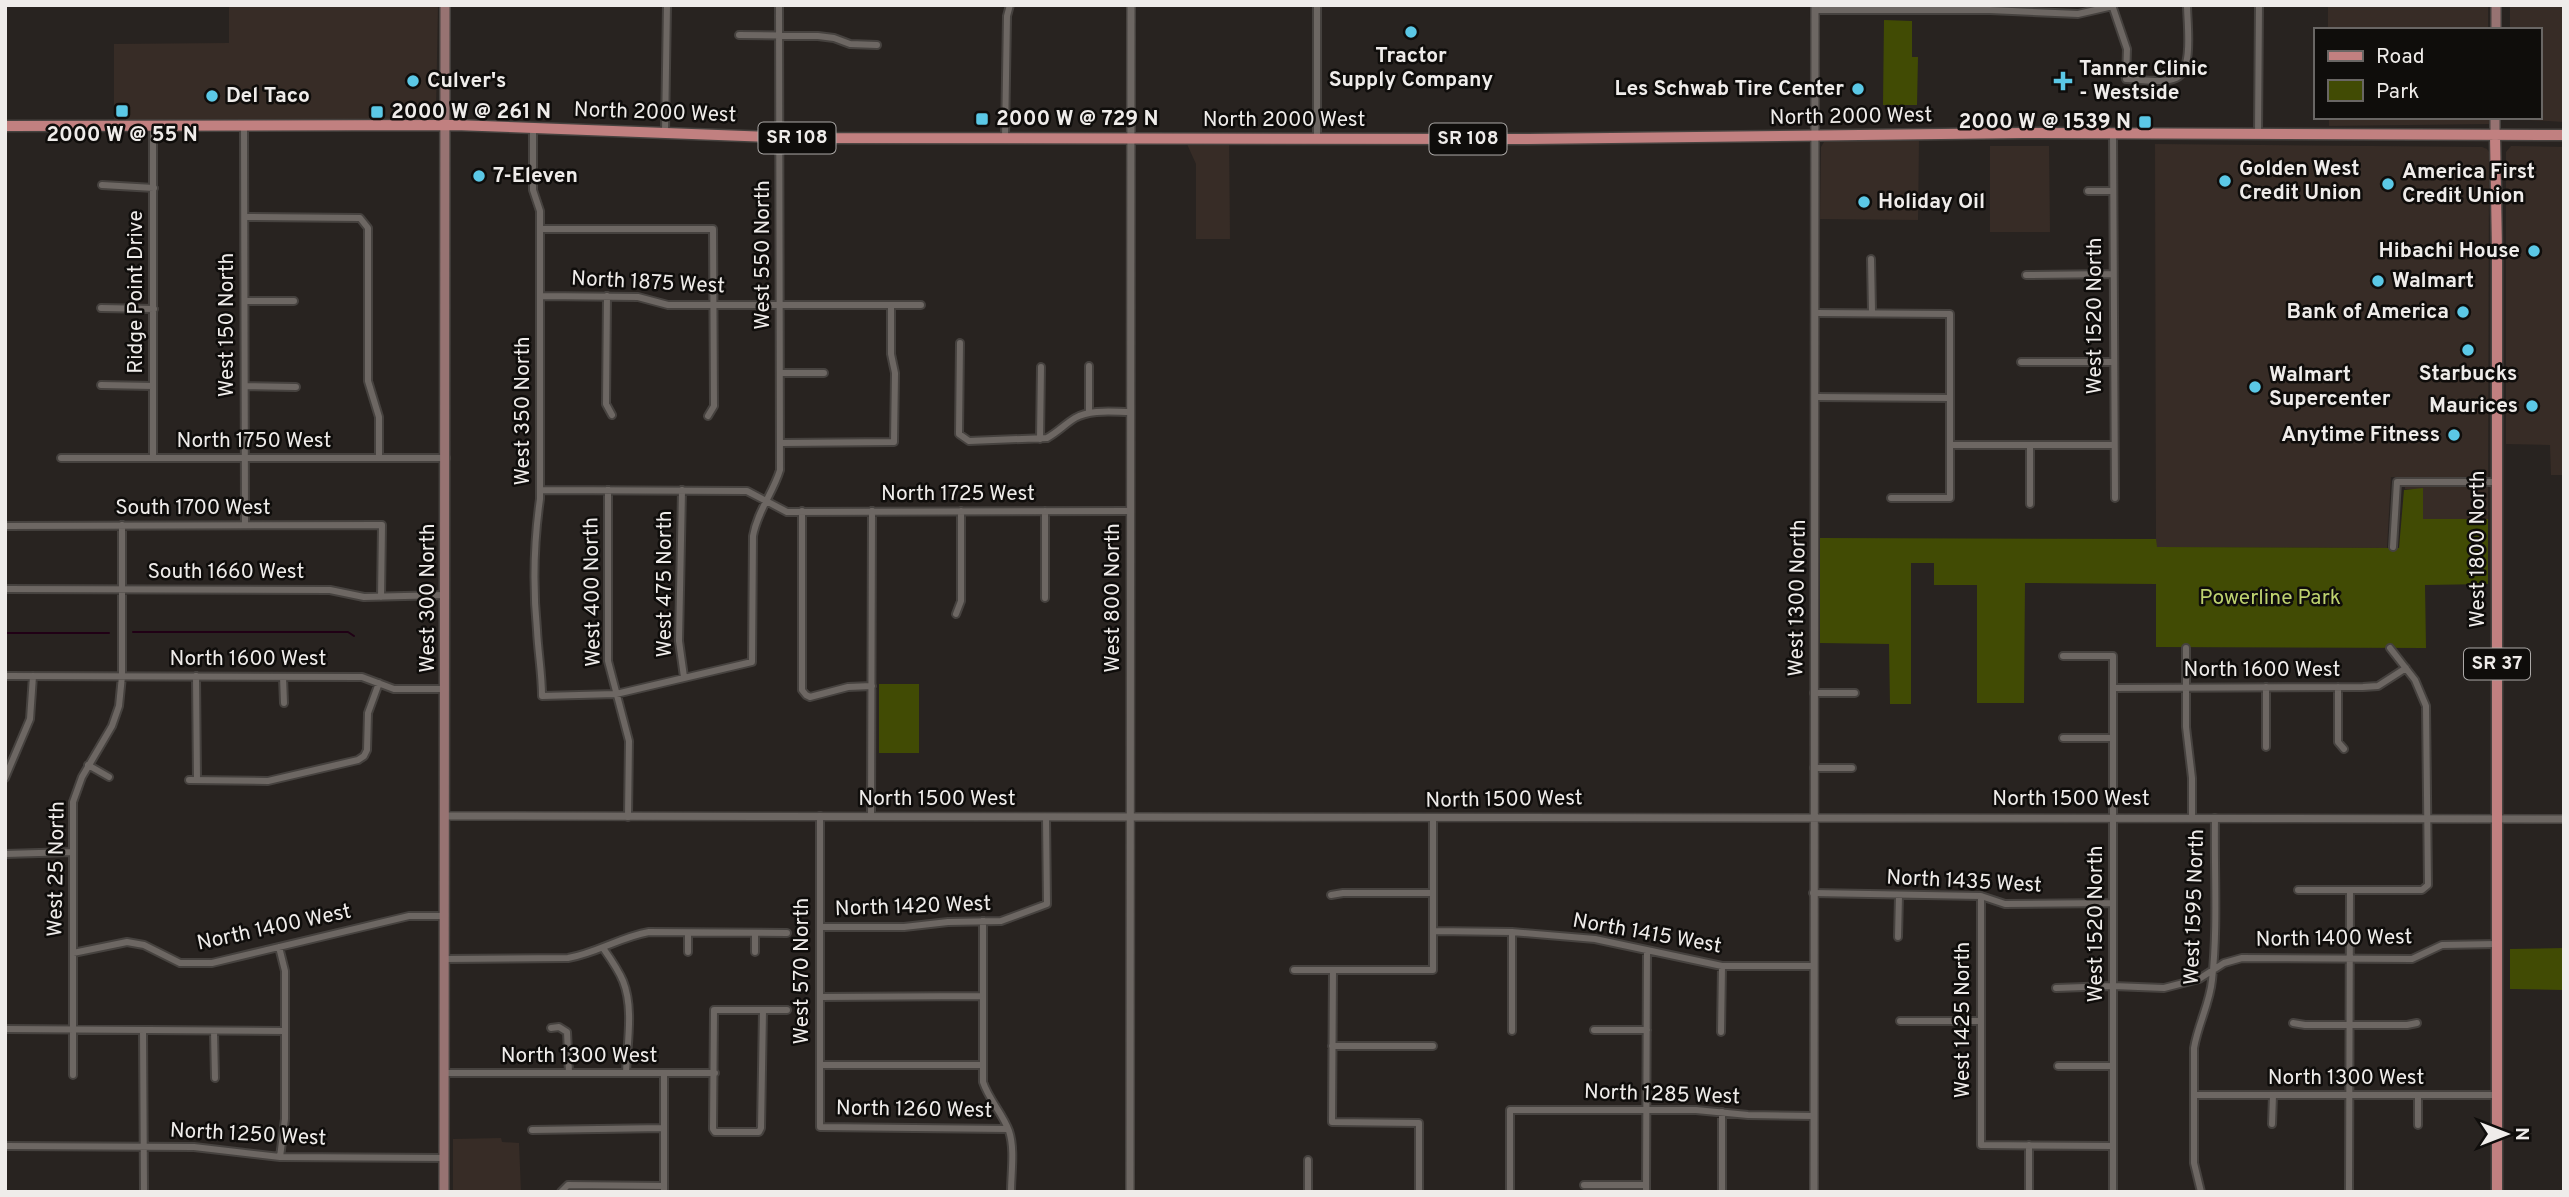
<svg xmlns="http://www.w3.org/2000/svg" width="2569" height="1197" viewBox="0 0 2569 1197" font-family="Overpass,sans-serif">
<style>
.built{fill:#372c26}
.green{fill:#414b04}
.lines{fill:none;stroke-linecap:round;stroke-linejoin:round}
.stream{stroke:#200015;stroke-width:2}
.minor-casing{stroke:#46423f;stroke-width:10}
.tertiary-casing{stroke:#46423f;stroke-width:10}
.secondary-casing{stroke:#46423f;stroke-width:12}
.primary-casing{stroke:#46423f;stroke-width:13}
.minor{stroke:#6d6763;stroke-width:6}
.tertiary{stroke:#6d6763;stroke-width:7}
.secondary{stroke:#977372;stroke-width:9}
.primary{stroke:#c18080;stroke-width:10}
.poi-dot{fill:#5bc8e6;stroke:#0f0d0b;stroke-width:2.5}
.labels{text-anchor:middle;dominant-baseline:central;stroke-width:5;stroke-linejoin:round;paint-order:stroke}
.shield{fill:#0f0d0b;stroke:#aca9a7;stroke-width:2}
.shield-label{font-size:19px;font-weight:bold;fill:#efecea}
.poi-label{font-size:21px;font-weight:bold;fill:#efecea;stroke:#0f0d0b;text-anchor:start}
.street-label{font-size:21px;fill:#efecea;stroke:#0f0d0b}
.park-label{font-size:21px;fill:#bed26f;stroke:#0f0d0b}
</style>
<rect width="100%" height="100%" fill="#282320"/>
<path class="built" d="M229 5H438L436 111 433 120 114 121V44L229 43Z
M2328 5H2488V30H2328Z
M2510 5H2564V122L2512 119 2510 117H2539V30H2510Z
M2329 117H2489V124L2329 126Z
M1182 133H1229L1230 239H1196V164Z
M1831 141H1919L1918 220 1820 219 1821 147 1824 142Z
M2155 144 2482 147 2487 149 2489 152 2488 519H2423L2422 489H2405V477H2391L2387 548 2156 547Z
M1990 146H2049L2050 232H1990Z
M2511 146 2564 147V475H2551L2550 445 2506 444V152Z
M501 1138 502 1142 519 1143 521 1192H453V1139Z"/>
<path class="green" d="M1884 20 1912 21V57H1918L1917 105H1883Z
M2423 488V519H2488V584L2425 585 2426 648 2156 647V584L2025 583 2024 703H1977V585H1934V563H1911V704H1890L1889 644 1820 643V538L2156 539 2157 547 2399 548 2404 490Z
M879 684H919V753H879Z
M2564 948V990L2510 989V949Z"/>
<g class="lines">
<path class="stream" d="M133 632H348L354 636
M5 633H109"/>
<defs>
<path id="minor" d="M1317 5V139
M2112 5 2127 49 2126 79C2140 79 2163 84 2176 78 2194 70 2187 23 2187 5
M1815 10H1990L2078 14 2113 6
M739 35 818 36 834 38 850 44 877 45
M244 125 245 525
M533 127V190L540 211V499C534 541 533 588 537 630 538 652 542 673 542 696L616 694 752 662 753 536C757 512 773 493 780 470L779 5
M665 132 667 5
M2258 133 2259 5
M2113 134 2115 498
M1005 138 1007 16 1010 5
M102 185 154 188
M2088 191H2113
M245 217 360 218 368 228V381L379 417V458
M540 229H713L714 406 708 416
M1871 259 1872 312
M2026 275 2113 274
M540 296 638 297 668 305H921
M607 296 606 404 612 415
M245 301H294
M101 308 154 309
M1816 313 1950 314V498H1891
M960 343 959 434 969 441 1047 438C1058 432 1065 424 1075 418 1091 409 1113 412 1130 412
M2021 362H2113
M1089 366V413
M781 373H824
M101 385 153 386
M245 386 296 387
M1816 397 1950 398
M1040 439 1041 367
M781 443 894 442 895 373 891 354V305
M1950 445H2113
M2030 446V504
M61 458H446
M153 458V126
M540 490 747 491 787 512 1130 511
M608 490V661L629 741 628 817
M682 490 679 641 684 677
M802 511V690L806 695 810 697 848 687 872 686
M5 526 382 525 381 597
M2393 547 2397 482H2497
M5 589 330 590 364 597 445 595
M1045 598V511
M956 614 961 601V511
M2186 648V727L2192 778V818
M2063 656H2113V1192
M5 676 362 677 394 689H444
M196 676 197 780
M283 677 284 703
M2266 687V747
M2338 687V742L2344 749
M2113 688 2363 687 2378 686 2406 668
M1814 693H1855
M2063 738H2113
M88 765 109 777
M1814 768H1852
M5 778 30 719 33 676
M189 780 268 781 358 760 364 756 367 750 368 713 379 683
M820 816V1127L1008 1129
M871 816 872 511
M5 854 73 852
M2298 890H2422L2428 885 2426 706 2415 680 2390 648
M1813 893 1981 896 2005 904 2113 903
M1331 895 1343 893H1433
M1981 896V1145L2113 1146
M983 921V1082C989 1100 1003 1114 1009 1131 1015 1149 1011 1173 1011 1192
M820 927H904L948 922 1001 921 1047 904 1046 817
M1433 931 1512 932 1595 939 1722 966H1813
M1512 932V1031
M688 933V952
M755 933V952
M1898 937 1899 896
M279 947 285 971V1119L280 1157
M603 948C610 958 618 969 623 981 634 1008 627 1044 626 1073
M73 953 127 942 144 945 180 963H212L409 916H444
M444 959 568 958C597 953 620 937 649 932L787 933
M1294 970H1433V819
M1333 970 1332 1122 1419 1123V1192
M2056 988 2113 986 2164 988 2199 979 2224 963 2242 958 2412 959 2442 945 2497 944
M820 997 983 996
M763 1010 761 1128 759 1132H715L713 1129 714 1010C738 1010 763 1010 787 1010
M1900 1021H1981
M2293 1023 2305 1025H2407L2417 1023
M551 1028 559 1027 567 1032 569 1073
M5 1029 285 1031
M143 1030 144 1192
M1594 1030H1647
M214 1031 215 1078
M1721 1032 1722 966
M1332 1046H1433
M820 1065H983
M2058 1066H2113
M444 1073H715
M73 1075V802L82 777 112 726 119 706 122 676V525
M2194 1095H2497
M2418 1095V1125
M1722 1112V1192
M2272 1124 2273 1095
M532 1130 664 1128
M2029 1145V1192
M5 1146 194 1147 280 1157 444 1158
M1584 1185H1646
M561 1192 568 1185 664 1186
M664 1192V1073
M1308 1192V1160
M1510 1192V1110H1696L1748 1115 1814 1116
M1646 1192 1647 950
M2201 1192 2194 1163V1048C2198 1024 2210 1003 2212 980 2218 927 2214 872 2215 818
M2349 1192 2350 890"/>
<path id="tertiary" d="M444 816 2564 819
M1130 1192 1131 5
M1814 1192 1815 5"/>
<path id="secondary" d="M2496 30V5
M2495 136V117
M444 1192 445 5"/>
<path id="primary" d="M5 126 455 125 800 138 1528 139 2023 133 2564 135
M2495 136 2497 250V1192"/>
</defs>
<use href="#minor" class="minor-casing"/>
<use href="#tertiary" class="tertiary-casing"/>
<use href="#secondary" class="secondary-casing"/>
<use href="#primary" class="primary-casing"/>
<use href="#minor" class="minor"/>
<use href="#tertiary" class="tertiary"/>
<use href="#secondary" class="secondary"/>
<use href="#primary" class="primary"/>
</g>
<g class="poi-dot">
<circle cx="1411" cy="32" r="7"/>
<circle cx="413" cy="81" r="7"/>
<path d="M2059.5 70.5h7v7h7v7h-7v7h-7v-7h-7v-7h7z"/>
<circle cx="1858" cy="89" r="7"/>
<circle cx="212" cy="96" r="7"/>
<rect x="115" y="104" width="14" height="14" rx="3.5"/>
<rect x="370" y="105" width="14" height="14" rx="3.5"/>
<rect x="975" y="112" width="14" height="14" rx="3.5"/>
<rect x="2138" y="115" width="14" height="14" rx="3.5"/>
<circle cx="479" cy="176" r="7"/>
<circle cx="2225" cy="181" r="7"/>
<circle cx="2388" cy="184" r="7"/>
<circle cx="1864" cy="202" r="7"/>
<circle cx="2534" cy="251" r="7"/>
<circle cx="2378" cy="281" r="7"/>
<circle cx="2463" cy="312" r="7"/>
<circle cx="2468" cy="350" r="7"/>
<circle cx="2255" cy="387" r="7"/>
<circle cx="2532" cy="406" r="7"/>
<circle cx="2454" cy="435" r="7"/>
</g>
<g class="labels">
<g class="shield">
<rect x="758.5" y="122.5" width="77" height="31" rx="5"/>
<rect x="1429.5" y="123.5" width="77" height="31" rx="5"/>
<rect x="2464" y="648.5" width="66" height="31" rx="5"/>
</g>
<g class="shield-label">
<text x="797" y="138">SR 108</text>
<text x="1468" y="139">SR 108</text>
<text x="2497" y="664">SR 37</text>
</g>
<g class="poi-label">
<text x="1411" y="56" text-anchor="middle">Tractor<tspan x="1411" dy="24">Supply Company</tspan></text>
<text x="2079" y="69">Tanner Clinic<tspan x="2079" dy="24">- Westside</tspan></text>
<text x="427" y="81">Culver's</text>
<text x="1844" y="89" text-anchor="end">Les Schwab Tire Center</text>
<text x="226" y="96">Del Taco</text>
<text x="391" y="112">2000 W @ 261 N</text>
<text x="996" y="119">2000 W @ 729 N</text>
<text x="2131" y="122" text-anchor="end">2000 W @ 1539 N</text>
<text x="122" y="135" text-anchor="middle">2000 W @ 55 N</text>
<text x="2239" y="169">Golden West<tspan x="2239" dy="24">Credit Union</tspan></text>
<text x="2402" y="172">America First<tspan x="2402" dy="24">Credit Union</tspan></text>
<text x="493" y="176">7-Eleven</text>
<text x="1878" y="202">Holiday Oil</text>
<text x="2520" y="251" text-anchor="end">Hibachi House</text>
<text x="2392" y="281">Walmart</text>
<text x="2449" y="312" text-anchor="end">Bank of America</text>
<text x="2468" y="374" text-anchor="middle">Starbucks</text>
<text x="2269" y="375">Walmart<tspan x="2269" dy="24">Supercenter</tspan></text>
<text x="2518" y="406" text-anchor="end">Maurices</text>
<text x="2440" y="435" text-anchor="end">Anytime Fitness</text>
</g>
<g class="street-label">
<text transform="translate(655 113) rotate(2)">North 2000 West</text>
<text transform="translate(1851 117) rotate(-1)">North 2000 West</text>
<text x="1284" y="120">North 2000 West</text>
<text transform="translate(763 255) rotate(-90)">West 550 North</text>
<text transform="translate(648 283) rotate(3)">North 1875 West</text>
<text transform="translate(136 292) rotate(-90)">Ridge Point Drive</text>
<text transform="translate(2095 316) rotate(-90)">West 1520 North</text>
<text transform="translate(227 325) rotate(-90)">West 150 North</text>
<text transform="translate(523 411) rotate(-90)">West 350 North</text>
<text x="254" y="441">North 1750 West</text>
<text x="958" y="494">North 1725 West</text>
<text x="193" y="508">South 1700 West</text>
<text transform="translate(2478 549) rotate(-90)">West 1800 North</text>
<text x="226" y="572">South 1660 West</text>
<text transform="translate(665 584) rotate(-90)">West 475 North</text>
<text transform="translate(593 592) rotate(-91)">West 400 North</text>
<text transform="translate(428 598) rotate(-90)">West 300 North</text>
<text transform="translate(1113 598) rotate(-90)">West 800 North</text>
<text transform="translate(1798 598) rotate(-89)">West 1300 North</text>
<text x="248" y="659">North 1600 West</text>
<text x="2262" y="670">North 1600 West</text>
<text x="937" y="799">North 1500 West</text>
<text x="2071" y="799">North 1500 West</text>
<text transform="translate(1504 800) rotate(-1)">North 1500 West</text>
<text transform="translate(57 869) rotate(-89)">West 25 North</text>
<text transform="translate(1964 882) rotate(3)">North 1435 West</text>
<text transform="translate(913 907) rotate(-2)">North 1420 West</text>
<text transform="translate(2195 907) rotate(-88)">West 1595 North</text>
<text transform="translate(2096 924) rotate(-90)">West 1520 North</text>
<text transform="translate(274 928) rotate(-12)">North 1400 West</text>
<text transform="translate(1647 934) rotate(10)">North 1415 West</text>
<text transform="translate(2334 939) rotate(-1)">North 1400 West</text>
<text transform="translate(802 971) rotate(-90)">West 570 North</text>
<text transform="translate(1963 1020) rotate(-90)">West 1425 North</text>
<text x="579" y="1056">North 1300 West</text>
<text x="2346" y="1078">North 1300 West</text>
<text transform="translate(1662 1095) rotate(2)">North 1285 West</text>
<text transform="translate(914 1110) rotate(1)">North 1260 West</text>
<text transform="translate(248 1135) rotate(3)">North 1250 West</text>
</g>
<g class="park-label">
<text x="2270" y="598">Powerline Park</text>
</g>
</g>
<rect width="2569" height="1197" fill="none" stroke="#efecea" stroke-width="14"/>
<rect x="2314" y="28" width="228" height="91" fill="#0f0d0b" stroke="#696664" stroke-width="2"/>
<rect x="2328" y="51" width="35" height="10" fill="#c18080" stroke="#696664" stroke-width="2"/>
<text x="2376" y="63" font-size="21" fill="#efecea">Road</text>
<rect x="2328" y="80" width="35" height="21" fill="#414b04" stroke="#696664" stroke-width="2"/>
<text x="2376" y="98" font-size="21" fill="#efecea">Park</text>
<g transform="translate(2506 1134) rotate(90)" stroke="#0f0d0b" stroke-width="5" paint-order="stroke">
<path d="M0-5L12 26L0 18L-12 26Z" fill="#efecea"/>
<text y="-10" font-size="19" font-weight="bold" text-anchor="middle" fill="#efecea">N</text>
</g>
</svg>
